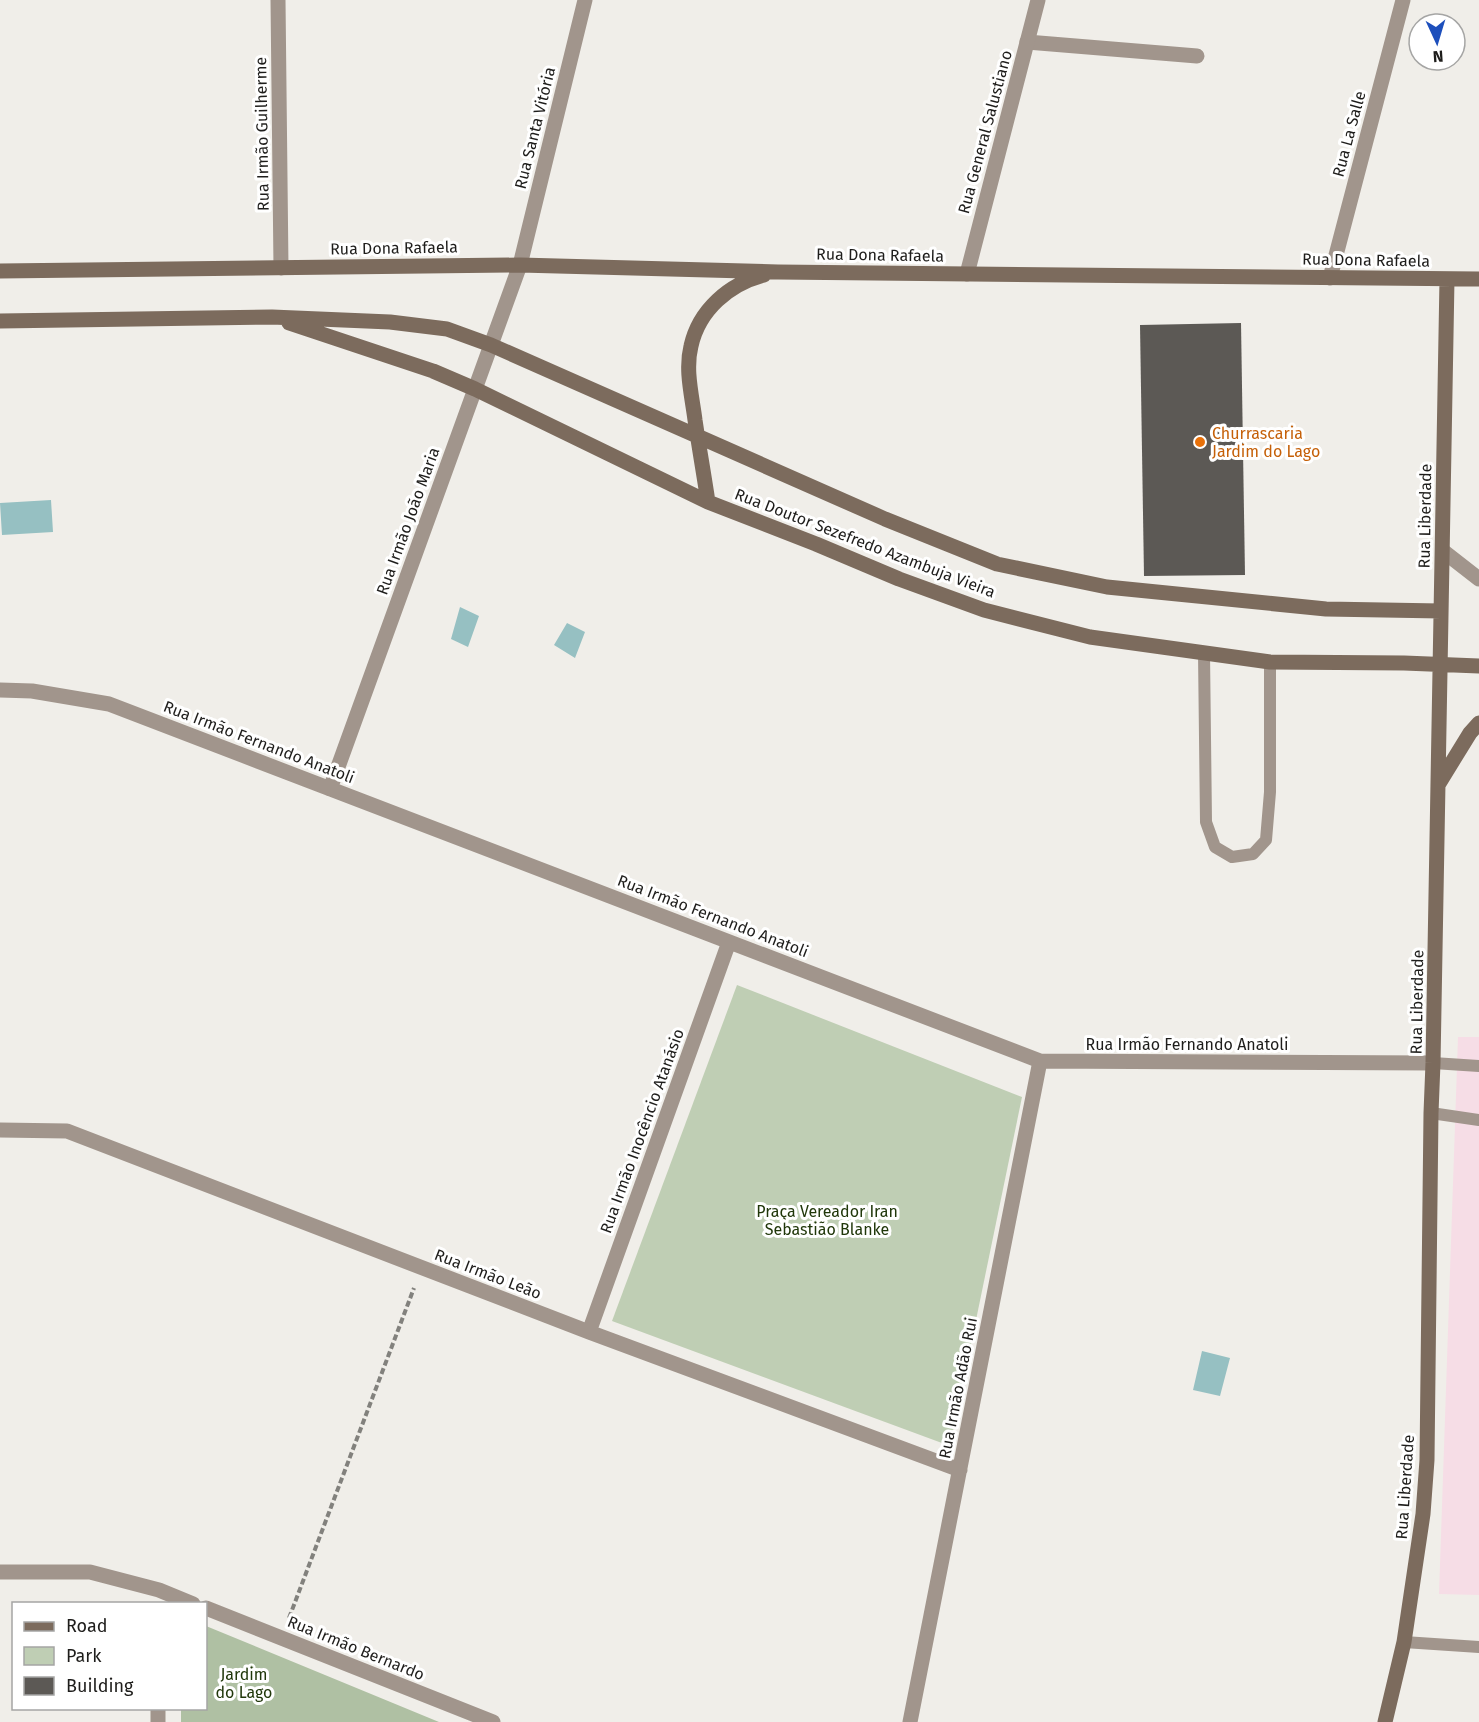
<svg xmlns="http://www.w3.org/2000/svg" width="1479" height="1722" viewBox="0 0 1479 1722" font-family="'Fira Sans',sans-serif">
<style>
.commercial{fill:#f6dde6}
.green{fill:#bfceb4}
.forest{fill:#afc0a3}
.water{fill:#96c0c2}
.building{fill:#5c5955}
.lines{fill:none;stroke-linecap:round;stroke-linejoin:round}
.path{stroke:#82817d;stroke-width:4;stroke-dasharray:6 3;stroke-linecap:butt}
.service{stroke:#a1958c;stroke-width:12}
.minor{stroke:#a1958c;stroke-width:15}
.tertiary{stroke:#a1958c;stroke-width:15}
.secondary{stroke:#7c6b5d;stroke-width:15}
.food-dot{fill:#e8710a;stroke:#fff;stroke-width:2}
.labels{text-anchor:middle;dominant-baseline:central;stroke-width:6;stroke-linejoin:round;paint-order:stroke}
.street-label{font-size:16px;fill:#1e1d1b;stroke:#fff}
.food-label{font-size:16px;fill:#c56008;stroke:#fff;text-anchor:start}
.park-label{font-size:16px;fill:#20370a;stroke:#fff}
</style>
<rect width="100%" height="100%" fill="#f0eee9"/>
<path class="commercial" d="M1458 1037H1479V1595L1439 1594Z"/>
<path class="green" d="M737 985 1022 1097 950 1446 612 1321Z"/>
<path class="forest" d="M206 1626 439 1722H181V1709L206 1708Z"/>
<path class="water" d="M51 500 53 532 2 535 0 503Z
M460 607 479 616 468 647 451 639Z
M567 623 585 632 575 658 554 645Z
M1202 1351 1230 1358 1220 1396 1193 1390Z"/>
<path class="building" d="M1241 323 1245 575 1144 576 1140 325Z"/>
<g class="lines">
<path class="path" d="M289 1618 414 1288"/>
<path class="service" d="M1204 653 1206 822 1215 847 1232 857 1253 854 1266 840 1270 792V662
M1433 1063 1479 1066
M1431 1113 1479 1120
M1404 1642 1479 1647"/>
<path class="minor" d="M278 0 281 268
M1027 42 1197 56
M1330 278 1403 0
M1443 551 1479 579
M0 690 32 691 109 704 1040 1061 1433 1063
M330 789 520 265 585 0
M0 1130 67 1131 589 1332 960 1470
M589 1332 729 942
M0 1572H90L159 1590 193 1604
M206 1608 493 1722
M158 1722V1708
M910 1722 1040 1061"/>
<path class="tertiary" d="M967 274 1038 0"/>
<path class="secondary" d="M0 271 520 265 778 272 1479 279
M0 321 272 317 390 322 447 329 491 345 885 519 997 564 1107 587 1326 609 1441 611
M289 323 433 371 475 389 708 502 816 544 899 579 984 610 1090 637 1270 662 1404 663 1479 666
M708 502C704 475 699 447 695 420 692 396 685 370 691 346 699 310 729 284 764 275
M1438 785 1470 733 1479 723
M1385 1722 1404 1642 1423 1514 1427 1460 1431 1113 1433 1063 1447 279"/>
</g>
<circle class="food-dot" cx="1200" cy="442" r="6"/>
<g class="labels">
<g class="street-label">
<text transform="translate(535 128) rotate(-76)">Rua Santa Vitória</text>
<text transform="translate(985 132) rotate(-75)">Rua General Salustiano</text>
<text transform="translate(262 134) rotate(-91)">Rua Irmão Guilherme</text>
<text transform="translate(1349 134) rotate(-75)">Rua La Salle</text>
<text transform="translate(394 248) rotate(-1)">Rua Dona Rafaela</text>
<text transform="translate(880 255) rotate(1)">Rua Dona Rafaela</text>
<text transform="translate(1366 260) rotate(1)">Rua Dona Rafaela</text>
<text transform="translate(1425 516) rotate(-89)">Rua Liberdade</text>
<text transform="translate(408 521) rotate(-70)">Rua Irmão João Maria</text>
<text transform="translate(865 543) rotate(21)">Rua Doutor Sezefredo Azambuja Vieira</text>
<text transform="translate(259 742) rotate(21)">Rua Irmão Fernando Anatoli</text>
<text transform="translate(713 916) rotate(21)">Rua Irmão Fernando Anatoli</text>
<text transform="translate(1417 1002) rotate(-89)">Rua Liberdade</text>
<text x="1187" y="1044">Rua Irmão Fernando Anatoli</text>
<text transform="translate(642 1131) rotate(-70)">Rua Irmão Inocêncio Atanásio</text>
<text transform="translate(488 1274) rotate(21)">Rua Irmão Leão</text>
<text transform="translate(958 1388) rotate(-79)">Rua Irmão Adão Rui</text>
<text transform="translate(1405 1487) rotate(-86)">Rua Liberdade</text>
<text transform="translate(356 1648) rotate(22)">Rua Irmão Bernardo</text>
</g>
<g class="food-label">
<text x="1212" y="433">Churrascaria<tspan x="1212" dy="18">Jardim do Lago</tspan></text>
</g>
<g class="park-label">
<text x="827" y="1211">Praça Vereador Iran<tspan x="827" dy="18">Sebastião Blanke</tspan></text>
<text x="244" y="1674">Jardim<tspan x="244" dy="18">do Lago</tspan></text>
</g>
</g>
<rect x="12" y="1602" width="195" height="108" fill="#ffffff" stroke="#a5a5a4" stroke-width="1.5"/>
<rect x="24" y="1622" width="30" height="9" fill="#7c6b5d" stroke="#a5a5a4" stroke-width="1.5"/>
<text x="66" y="1632" font-size="18" fill="#1e1d1b">Road</text>
<rect x="24" y="1647" width="30" height="18" fill="#bfceb4" stroke="#a5a5a4" stroke-width="1.5"/>
<text x="66" y="1662" font-size="18" fill="#1e1d1b">Park</text>
<rect x="24" y="1677" width="30" height="18" fill="#5c5955" stroke="#a5a5a4" stroke-width="1.5"/>
<text x="66" y="1692" font-size="18" fill="#1e1d1b">Building</text>
<g transform="translate(1437 42) rotate(176)"><circle r="28" fill="#ffffff" stroke="#a5a5a4" stroke-width="1.5"/>
<path d="M0-4.5L10 22L0 15L-10 22Z" fill="#1d4fbc"/>
<text y="-9" font-size="16" font-weight="bold" text-anchor="middle" fill="#1e1d1b">N</text>
</g>
</svg>
